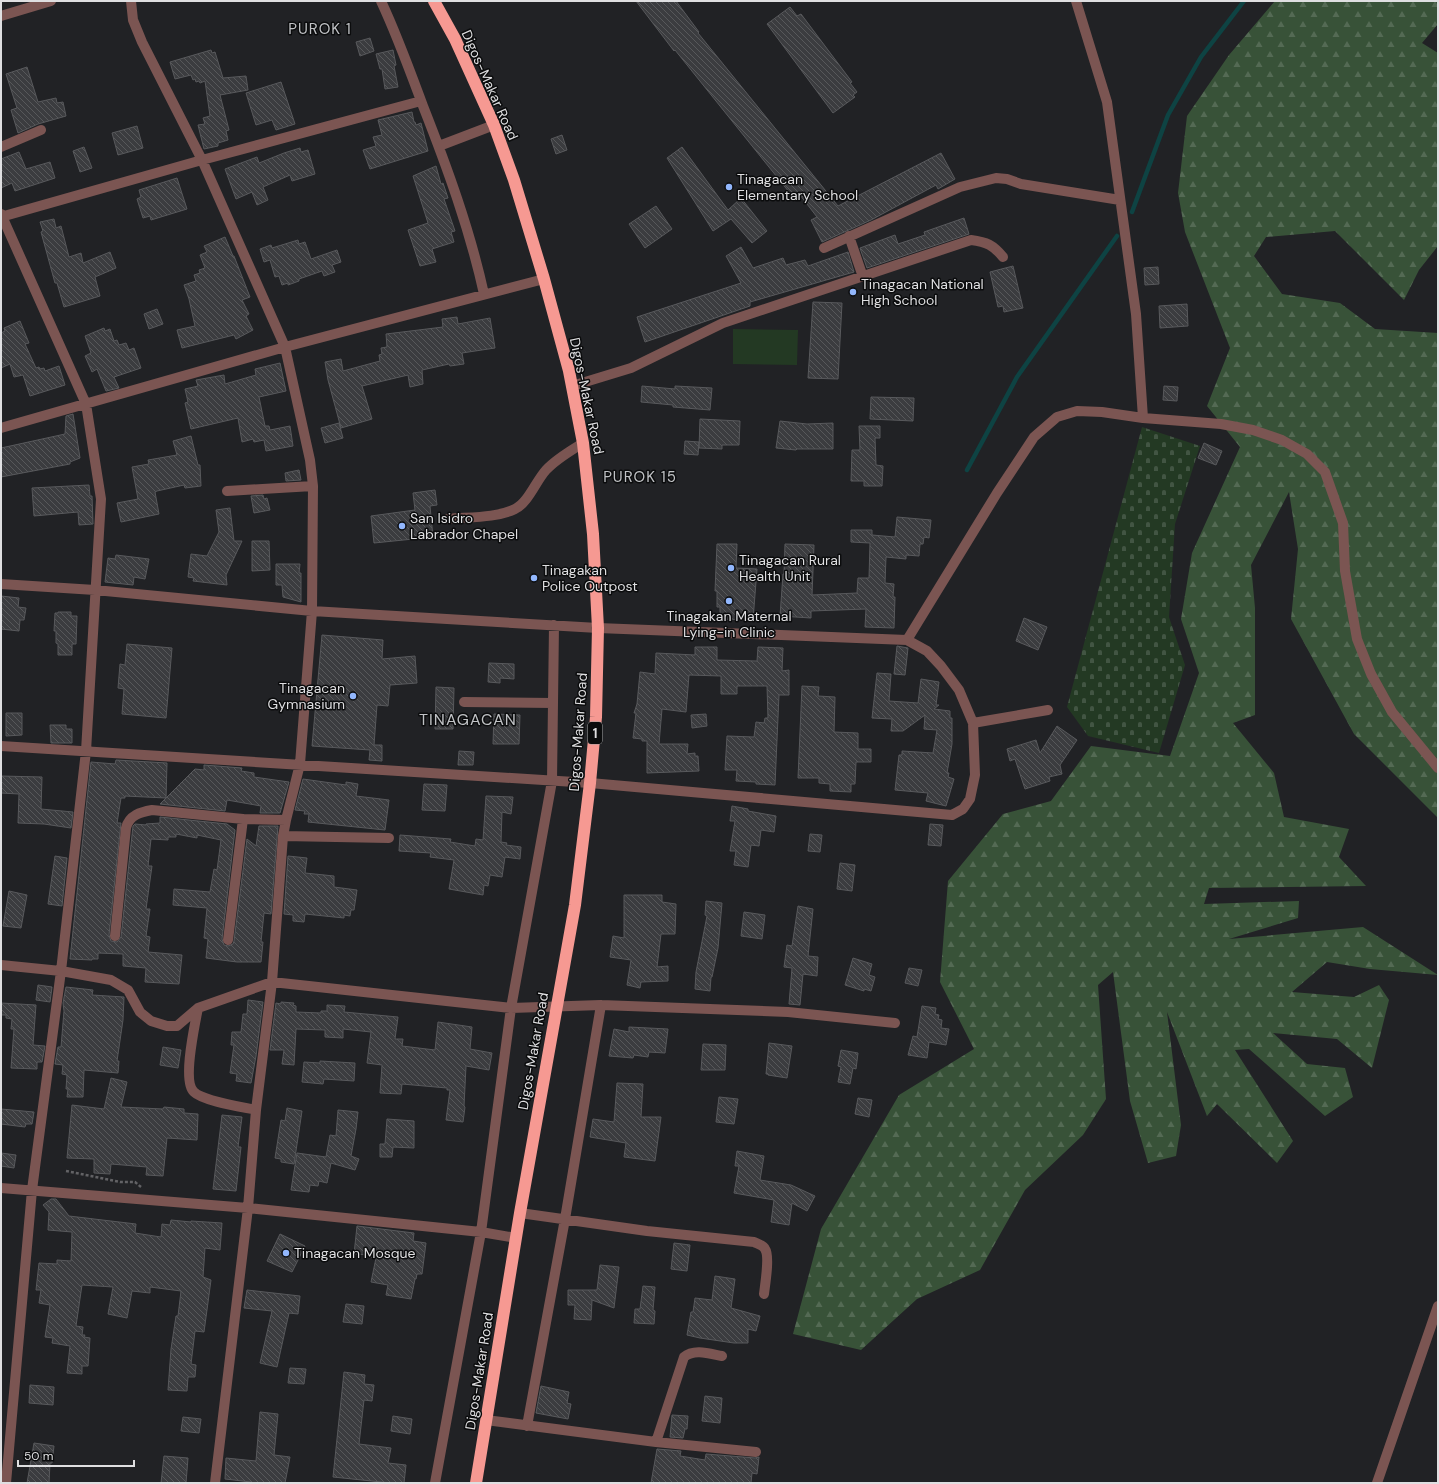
<svg xmlns="http://www.w3.org/2000/svg" width="1439" height="1484" viewBox="0 0 1439 1484" font-family="'DM Sans',sans-serif">
<style>
.grass{fill:#233923}
.forest{fill:url(#forest-firs)}
.cemetery{fill:url(#cemetery-stones)}
.lines{fill:none;stroke-linecap:round;stroke-linejoin:round}
.stream{stroke:#0e4343;stroke-width:4.5}
.building{fill:url(#building-back-hatch);stroke:#58595c}
.path{stroke:#626265;stroke-width:2.5;stroke-dasharray:3 2;stroke-linecap:butt}
.minor{stroke:#7b5552;stroke-width:10}
.highway{stroke:#f69992;stroke-width:12}
.poi-dot{fill:#92b7fd;stroke:#0b0c0d;stroke-width:1.5}
.labels{text-anchor:middle;dominant-baseline:central;stroke-width:3;stroke-linejoin:round;paint-order:stroke}
.shield{fill:#0b0c0d;stroke:#9fa0a1;stroke-width:1}
.shield-label{font-size:13px;font-weight:bold;fill:#dfdfe1}
.street-label{font-size:14px;fill:#dfdfe1;stroke:#0b0c0d}
.poi-label{font-size:14px;fill:#dfdfe1;stroke:#0b0c0d;text-anchor:start}
.neighbourhood-label{font-size:15px;letter-spacing:1px;fill:#c0c2c5;stroke:#0b0c0d}
.quarter-label{font-size:16px;letter-spacing:1px;fill:#c0c2c5;stroke:#0b0c0d}
</style>
<defs>
<pattern id="forest-firs" width="22" height="20" patternUnits="userSpaceOnUse"><rect width="22" height="20" fill="#385238"/><path d="M5 1l3.5 6h-7zM16 11l3.5 6h-7z" fill="#546a54"/></pattern>
<pattern id="cemetery-stones" width="16" height="16" patternUnits="userSpaceOnUse"><rect width="16" height="16" fill="#233923"/><path d="M2 7V4a2 2 0 0 1 4 0v3zM10 15v-3a2 2 0 0 1 4 0v3z" fill="#425543"/></pattern>
<pattern id="building-back-hatch" width="6" height="6" patternUnits="userSpaceOnUse"><rect width="6" height="6" fill="#3b3c3f"/><path d="M-1 5l2 2M0 0l6 6M5-1l2 2" fill="none" stroke="#57585a"/></pattern>
</defs>
<rect width="100%" height="100%" fill="#212225"/>
<path class="grass" d="M733 329 798 330 797 365 733 364Z"/>
<path class="forest" d="M1275 1H1438V24L1422 43 1438 53V246L1419 270 1404 300 1335 231 1266 237 1254 256 1282 294 1340 303 1375 329 1438 333V818L1354 734 1291 619 1298 549 1289 492 1251 565 1255 608V715L1233 723 1274 773 1284 817 1349 829 1339 857 1366 886 1209 888 1204 904 1299 901 1298 918 1229 939 1363 927 1438 975 1370 969 1327 962 1292 992 1354 997 1379 985 1389 1000 1372 1068 1337 1039 1273 1033 1307 1064 1345 1068 1353 1097 1325 1116 1249 1049 1235 1050 1293 1141 1277 1163 1217 1104 1207 1116 1167 1012 1181 1125 1176 1156 1148 1163 1130 1101 1113 972 1098 985 1106 1099 1083 1135 1025 1190 980 1270 917 1299 861 1350 793 1334 821 1229 899 1095 974 1049 940 982 948 881 1003 814 1051 801 1091 746 1170 756 1199 673 1181 619 1192 553 1240 447 1207 406 1230 348 1185 232 1178 193 1187 116 1229 55Z"/>
<path class="cemetery" d="M1142 427 1200 446 1175 524 1169 617 1185 665 1159 753 1088 736 1067 707Z"/>
<g class="lines">
<path class="stream" d="M1132 212 1168 115 1201 57 1244 1
M967 470 1017 377 1117 236"/>
</g>
<path class="building" d="M636 1H676L699 32 698 33 838 206 941 153 955 179 938 189 936 185 871 220 822 242 811 220 817 217 800 195 795 199 785 187 675 50 674 51Z
M790 7 797 16 801 14 852 82 850 83 857 92 853 95 855 97 833 113 767 24Z
M370 38 374 51 360 56 356 42Z
M211 50 212 53 215 52 223 78 246 76 248 90 220 95 229 130 226 131 228 140 218 143V146L204 149 198 125 205 124 203 118 210 116 205 81 200 83 199 81 196 82 195 79 193 80 191 75 175 79 170 62Z
M393 50 396 65 394 66 398 87 385 89 382 69H380L376 54Z
M27 67 38 102 56 98 57 103 63 102 66 116 38 124 18 133 11 110 17 108 6 74Z
M281 82 295 124 276 130 272 120 256 125 246 93Z
M412 112 414 122H415L416 125 421 123 428 151 370 169 363 150 376 146 373 137 382 135 378 120Z
M137 126 143 148 118 155 112 133Z
M562 135 567 150 556 154 551 139Z
M84 147 92 168 80 172 73 151Z
M682 147 728 210 741 198 767 231 752 243 731 219 713 231 667 158Z
M300 148 301 152 308 150 315 174 292 181 290 175 263 187 268 200 257 205 252 192 236 199 225 169 257 157 259 163 284 153Z
M19 152 26 169 50 162 55 178 15 191 12 183 1 188V159Z
M436 166 441 184 443 183 448 198 444 199 455 231 451 232 454 242 432 249 436 262 420 266 408 230 428 223 413 176Z
M177 178 187 209 151 220 150 216 143 218 137 199 141 197 139 190Z
M656 206 672 229 645 248 629 224Z
M964 218 969 234 867 268 860 248 895 235 898 244 925 235 924 232Z
M54 219 56 228 61 226 69 257 81 253 83 263 110 252 116 268 95 277 100 296 64 307 57 283H55L41 232 43 231 40 222Z
M225 237 233 256H234L250 297 242 300 249 314 246 316 253 330 236 339 234 335 182 348 177 330 195 326 189 299 184 285 196 281 194 275 200 273 199 270 205 268 200 255 207 252 204 246Z
M298 240 299 244 305 242 311 259 337 250 341 262 332 265 335 272 324 276 322 271 299 279V281L288 285V283L282 285 279 276 275 277 270 260 264 262 260 249 271 245 272 248Z
M741 247 753 268 783 258 786 265 805 260 808 266 848 252 854 272 750 302V306L645 342 637 317 741 283 726 256Z
M1013 266 1023 308 1004 312 1003 306 998 307 990 272Z
M1158 267 1159 284 1145 285 1144 268Z
M813 302 842 303 838 379 808 378Z
M1187 304 1188 326 1160 328 1159 306Z
M157 309 163 324 149 329 144 314Z
M457 317 458 324 490 318 495 348 462 353 464 364 450 366 449 364 422 370 423 384 410 387 408 375 362 386 372 419 341 428 328 380 325 362 341 359 343 371 380 361 379 355 382 354 381 348 387 347 386 334 443 327 442 319Z
M20 321 29 343 25 344 36 368 39 367 40 369 44 368 45 371 59 366 65 385 30 396 23 375 14 377 10 364 1 368V333L5 331 4 328Z
M104 328 105 331 110 329 114 341 117 340 119 345 126 343 129 350 134 348 141 368 114 377 119 388 106 391 97 369 92 372 85 356 91 353 85 336Z
M280 363 286 391 259 397 265 426H269L270 430 290 426 293 446 266 451 264 440 254 442 253 439 242 442 238 418 191 429 185 403 188 402 185 389 198 386 196 380 224 375 225 384 256 375 255 369Z
M642 386 675 389V386L712 388 710 410 673 407V405L641 402Z
M1164 386 1178 387 1177 401 1163 400Z
M871 397 914 398 913 421 870 419Z
M73 414 80 458 70 462V464L1 477V448L65 434 66 416Z
M700 419 740 421 739 445H722V449L699 448Z
M780 421 807 424 833 423V449H797L796 450 776 448Z
M339 423 343 438 325 443 321 428Z
M859 426H880V438H875L876 465 883 466 882 486H864V481H851L852 450H860Z
M191 436 198 465H200L201 486 185 488 184 485 157 491 155 492 159 514 121 522 117 503 138 499 132 467 149 464 148 460 177 455 173 441Z
M685 441 699 442 698 455 684 454Z
M1204 443 1222 451 1216 465 1198 458Z
M299 470 301 480 286 481 285 473Z
M89 485 90 496H92L93 524 79 525 78 512 34 516 32 488Z
M435 490 437 505 430 506 433 537 374 543 371 516 415 510 413 493Z
M263 495 264 499 267 498 270 510 254 513 251 496Z
M230 508 234 541H242L226 575 227 585 193 581 194 578 188 577 191 554 207 556 219 532 216 510Z
M897 517 931 520 929 538 924 537 923 544H920L919 556 906 555V559L886 557 885 583 894 584 893 597H895L894 628 865 627 866 609 811 611V618L780 616 783 574H784L785 544 814 545 812 595 857 593 858 578H869L870 543 851 542V530H872V535L895 537Z
M252 541H269L270 570 252 571Z
M717 544H737L736 568 757 569 753 620 720 619V607H717V591H715Z
M116 555 149 559 145 579 134 577 133 585 105 582 108 558 115 559Z
M276 564H300L299 573H301V602L283 597 282 585H276Z
M1 596 19 598 18 607 26 608 24 620H20L19 631 1 629Z
M58 612H71V616H77L76 644H72V655H58V644L56 643V631H54L55 613H58Z
M1024 618 1047 627 1038 650 1016 641Z
M322 635 383 640 382 659 415 656 417 683 390 685 388 706 377 705 374 745H382V761L369 760 370 750 312 746Z
M127 644 172 648 166 718 122 714 124 689 118 688 120 664 125 665Z
M897 646 908 648 905 675 894 674Z
M695 647H717V660L757 661 758 647 783 648 782 671 789 670V695H779L775 785 756 784V782L736 781 737 770H725L727 736 754 737 756 722 764 723 765 718H768L767 686H737V694H721V676L689 675 686 712 662 709 659 744H688L687 754 695 753V756H698L699 771 647 773V741H642V739L633 738 636 713H634L637 704 640 672 655 674 656 653 695 655Z
M489 663 514 664V679L500 678V683L488 682Z
M877 673 891 674 889 701 918 703 921 679 939 682 936 705H939L934 709 950 711V718H952V744L947 773H949L948 777 954 779 946 806 926 801 928 793 895 790 899 755H902V751L933 753 937 730 924 729 925 715 903 731H891L892 719 872 718Z
M802 686 819 687 818 696 835 697 834 732 858 733V749H871V762H856L855 784H851V792L830 791V784L819 783V778H798Z
M436 687 454 688 453 729H435Z
M6 713H22V735L6 736Z
M494 714 520 715 519 744H493Z
M706 714 707 726 692 728 691 715Z
M50 725H66V729H72V743H51Z
M1057 726 1077 740 1060 765 1062 774 1049 777 1050 781 1025 789 1015 759 1010 761 1007 749 1036 740 1040 753Z
M459 751 474 752 473 765H458Z
M116 760 167 763 166 798 195 769 204 770V765L242 768 241 771 254 773V777L289 782 280 813H260L261 806 227 800 225 811 160 804 166 798 125 796V798H121L117 823H121L109 935 111 941 117 942 121 937 133 826 135 824 146 825V824L160 823V817L227 824 235 830 222 939 224 945 228 946 233 944 234 941 247 839 256 846 259 826H278L271 914 264 913 261 942H263L261 962H237L206 958 208 939 204 938 207 908 173 905 174 889 210 892 214 869 217 870 221 840 197 835V838L176 834V837H168V840L151 839 148 866H152L146 909H150L146 936 150 937 148 952 182 955 179 984 145 982 146 968 123 966V954L98 953V959H92V960L70 959 91 762 115 764Z
M1 776 42 777 41 809 73 812 71 828 44 824 18 823 19 794 1 793Z
M303 779 346 785V782L358 784 356 796 389 800 385 830 308 822 309 814H304L305 811 295 810Z
M424 784 447 785 445 811 422 810Z
M486 796 513 797 511 814 502 812 501 842 507 843 506 845 521 847 520 859 505 857 502 877 490 875 488 886 484 885 483 895 449 889 454 860 430 857 431 853 399 851 400 835 451 839 450 842 475 846 476 839 483 840Z
M732 806 748 809V811L776 816 774 832 761 830 759 846 751 845 748 867 734 865 736 851H730L735 821H730Z
M930 824 943 825 941 846 928 845Z
M810 834 822 835 820 852 808 851Z
M55 856 67 858 62 906 48 904Z
M288 856 307 858 305 873 334 876V887L357 890 354 910H351L350 916 344 915V918L305 914 304 922 293 921V915L284 914Z
M840 863 855 865 852 891 837 889Z
M9 891 27 895 21 928 3 926Z
M624 895H662V902L676 904 675 934H661L657 967 668 966V981L641 982 640 988 627 985 631 960 610 957 613 936 624 938Z
M706 901 722 903 718 948 712 977H711L710 991 695 989 696 972 707 916 705 915Z
M798 906 813 909 808 956 818 957 817 976 803 974 800 1005 789 1004 792 968 784 967 787 945 792 946Z
M744 912 765 915 762 939 741 936Z
M853 958 872 964 869 975 875 977 871 991 864 989V991L845 985Z
M909 968 922 970 918 986 905 983Z
M38 985 52 987 50 1002 36 1000Z
M66 987 93 990 92 995 124 997 123 1020 117 1061H119L118 1073 84 1070 83 1097H67L68 1089H66L67 1075 62 1074 63 1065 55 1064 58 1047H61L64 1011 63 1003Z
M248 1000 263 1002 256 1056 251 1083 236 1081 237 1074 230 1073 234 1045H231L232 1032H241L243 1014H247Z
M281 1002 294 1003 293 1005 296 1006V1012L321 1013V1011H327V1005L345 1006 344 1012 398 1017 395 1039H403L402 1046 435 1050 438 1022 472 1027 470 1049 492 1053 489 1070 466 1066 464 1106 465 1107 463 1122 446 1120 450 1090H447V1088L402 1084 401 1094 380 1093 382 1065 367 1063 371 1032 343 1029V1038L325 1037V1030L296 1029 294 1065 282 1064 284 1050H270L276 1003 281 1004Z
M1 1003 36 1005 33 1045 45 1046 42 1062H37V1069L11 1068 14 1029H11L12 1019 6 1018V1015H1Z
M922 1006 936 1008 935 1014 939 1015 938 1019 942 1020 941 1028 949 1029 946 1045 929 1042 927 1058 908 1055 913 1036 917 1037Z
M629 1027 668 1029 665 1053 649 1052 648 1057 634 1055 633 1058 609 1056 614 1029 629 1032Z
M769 1043 792 1046 787 1078 768 1075V1074H766Z
M703 1044 726 1045 725 1070H701Z
M163 1047 181 1050 178 1068 160 1065Z
M841 1050 858 1053 856 1069 853 1068 850 1084 838 1082 841 1067 838 1066Z
M320 1061 355 1063 354 1081 324 1079 323 1084 302 1082 304 1062 320 1063Z
M111 1078 127 1082 121 1107 163 1109 164 1107 184 1109V1113L198 1114 197 1140 167 1138 163 1176 146 1175 147 1167 111 1164 110 1174 94 1173V1159L67 1158 72 1105 104 1109Z
M617 1083 643 1084 641 1117H661L655 1161 624 1157 626 1143 590 1137 593 1119 614 1122Z
M719 1097 738 1099 734 1124 716 1122Z
M858 1098 872 1100 869 1117 855 1114Z
M287 1108 302 1111 294 1164 281 1162V1159L275 1158 281 1120 285 1121Z
M1 1109 34 1112 32 1124H26L25 1127 1 1124Z
M338 1110 358 1112 356 1129 351 1156 359 1159 355 1170 331 1163 327 1183 319 1181 318 1186 310 1185 309 1192 291 1190 297 1153 326 1157 330 1135 336 1136Z
M222 1115 242 1117 238 1147H241L236 1191 213 1189Z
M387 1119 414 1121V1148L393 1147 392 1157H380V1144H385Z
M737 1151 764 1156 760 1180 791 1185 815 1196 807 1211 792 1203 789 1225 771 1222 774 1200 734 1193 739 1166H735Z
M1 1153 16 1155 14 1168 1 1166Z
M51 1199H56L69 1216 136 1224 135 1233 161 1237 162 1224 170 1225 171 1220 191 1222V1221L222 1223 220 1250 205 1248 203 1277 211 1280 204 1332 195 1331 191 1364 196 1365 195 1377H188L187 1391 168 1390 171 1349 176 1316H178L181 1291 150 1287V1293L132 1291 127 1318 108 1314 113 1287 82 1285 76 1326 83 1327 82 1335H85L84 1337 90 1338 88 1366H82V1374L67 1373 70 1346 52 1343 53 1338 45 1337 50 1305 39 1303 41 1290H36L39 1263 57 1264V1260L71 1261 72 1232 48 1230 49 1212 43 1205Z
M357 1226 414 1233 413 1241 426 1243 422 1274H417L416 1279H415L411 1299 386 1295 388 1285 371 1282 376 1258 370 1257V1255L354 1254Z
M280 1234 305 1246 292 1272 267 1261Z
M674 1243 690 1245 687 1271 671 1269Z
M600 1265 619 1267 614 1308 592 1300 591 1320 574 1319 575 1305H568V1290H597Z
M715 1276 735 1279 731 1308 760 1316 756 1331 748 1329V1343H734L700 1338 687 1335 691 1312H693L695 1298 712 1300Z
M643 1286 655 1287 653 1310 655 1311 654 1324 634 1323 635 1309H640Z
M247 1290 300 1296 298 1314 289 1313 277 1367 260 1363 272 1311 244 1308Z
M346 1304 364 1306 362 1324 343 1322Z
M290 1368 306 1369 304 1384 288 1383Z
M344 1372 365 1375 364 1384 374 1385 372 1401 364 1400 359 1444 391 1448 388 1463 406 1465 404 1483H391L333 1477Z
M30 1385 54 1387 53 1405 29 1403Z
M541 1386 569 1392 567 1403 571 1404 568 1419 536 1413Z
M705 1396 722 1398 720 1423 702 1421Z
M260 1412 278 1414 274 1455 290 1457 285 1483H251V1482L225 1479 226 1458 256 1461Z
M672 1415 688 1416 687 1429H685L683 1438 670 1437Z
M393 1416 412 1419 410 1434 391 1431Z
M183 1417 201 1419 199 1433 181 1431Z
M34 1443 54 1446 52 1463H50L49 1483H27Z
M657 1449 681 1451 680 1456 705 1460 706 1454 755 1458 759 1457 757 1474 752 1473 751 1483H651Z
M164 1456 188 1458 186 1483H161Z"/>
<g class="lines">
<path class="path" d="M66 1171 120 1182H135L141 1187"/>
<path class="minor" d="M131 1 133 20 142 42 202 160 285 347 310 460 313 486 312 611 300 764 286 820 283 836 272 982 256 1110 248 1208 215 1483
M381 1C397 35 410 71 423 106 447 167 470 230 484 294
M1076 1 1107 102 1136 314 1143 418
M1 16 51 1
M439 146 494 125
M1 147 41 130
M1 214 86 404 101 499 86 751 61 971 32 1190 6 1483
M1 217 202 160 421 101
M849 236 863 277
M824 248 960 187 996 178 1007 179 1021 184 1120 200
M572 386 631 368 723 323 971 240C987 242 993 245 1003 257
M1 428 285 347 544 279
M227 491 313 486
M448 519C468 517 497 518 515 509 528 503 536 481 546 470 556 459 570 451 583 443
M1 584 95 590 312 611 598 628 907 640 927 651 941 666 959 690 973 723 975 775 970 799 963 809 952 815 590 783 1 746
M907 640 997 493 1034 437 1057 417 1077 411 1102 412 1143 418 1221 424 1253 430 1282 440 1307 454 1325 472 1343 523 1345 571 1357 639 1371 674 1392 712 1438 768
M464 702 553 703
M973 723 1048 710
M283 836 389 838
M115 936 126 828C129 815 141 812 152 810L243 819 286 820
M228 940 243 819
M1 965 61 971 111 980 128 990 140 1012 151 1021 167 1026H177L198 1008 272 982 511 1008 601 1005 788 1012 895 1023
M198 1008C195 1024 182 1082 194 1092 203 1101 242 1107 256 1110
M1 1188 248 1208 481 1232 516 1238
M520 1213 647 1231 754 1242C758 1244 763 1245 765 1249 770 1256 765 1285 764 1294
M486 1420 656 1442 756 1452
M527 1426 565 1219 601 1005
M656 1442 684 1357C694 1348 711 1354 722 1356
M435 1483 481 1232 511 1008 552 781 554 625
M1377 1483 1438 1306"/>
<path class="highway" d="M434 1 455 39 494 125 514 180 544 279 569 371 583 443 593 534 598 628 596 717 590 783 575 905 520 1213 476 1483"/>
</g>
<g class="poi-dot">
<circle cx="729" cy="187" r="4"/>
<circle cx="853" cy="292" r="4"/>
<circle cx="402" cy="526" r="4"/>
<circle cx="731" cy="568" r="4"/>
<circle cx="534" cy="578" r="4"/>
<circle cx="729" cy="601" r="4"/>
<circle cx="353" cy="696" r="4"/>
<circle cx="286" cy="1253" r="4"/>
</g>
<g class="labels">
<rect class="shield" x="588" y="722" width="14" height="22" rx="3"/>
<g class="shield-label">
<text x="595" y="733">1</text>
</g>
<g class="street-label">
<text transform="translate(490 85) rotate(66)">Digos-Makar Road</text>
<text transform="translate(587 396) rotate(78)">Digos-Makar Road</text>
<text transform="translate(578 732) rotate(-86)">Digos-Makar Road</text>
<text transform="translate(533 1051) rotate(-80)">Digos-Makar Road</text>
<text transform="translate(479 1371) rotate(-81)">Digos-Makar Road</text>
</g>
<g class="poi-label">
<text x="737" y="179">Tinagacan<tspan x="737" dy="16">Elementary School</tspan></text>
<text x="861" y="284">Tinagacan National<tspan x="861" dy="16">High School</tspan></text>
<text x="410" y="518">San Isidro<tspan x="410" dy="16">Labrador Chapel</tspan></text>
<text x="739" y="560">Tinagacan Rural<tspan x="739" dy="16">Health Unit</tspan></text>
<text x="542" y="570">Tinagakan<tspan x="542" dy="16">Police Outpost</tspan></text>
<text x="729" y="616" text-anchor="middle">Tinagakan Maternal<tspan x="729" dy="16">Lying-in Clinic</tspan></text>
<text x="345" y="688" text-anchor="end">Tinagacan<tspan x="345" dy="16">Gymnasium</tspan></text>
<text x="294" y="1253">Tinagacan Mosque</text>
</g>
<g class="neighbourhood-label">
<text x="320" y="29">PUROK 1</text>
<text x="640" y="477">PUROK 15</text>
</g>
<g class="quarter-label">
<text x="468" y="719">TINAGACAN</text>
</g>
</g>
<rect width="1439" height="1484" fill="none" stroke="#dfdfe1" stroke-width="4"/>
<path d="M18 1460v6h116v-6" fill="none" stroke="#dfdfe1" stroke-width="2"/>
<text x="24" y="1460" font-size="12" fill="#dfdfe1" stroke="#0b0c0d" stroke-width="3" paint-order="stroke">50 m</text>
</svg>
